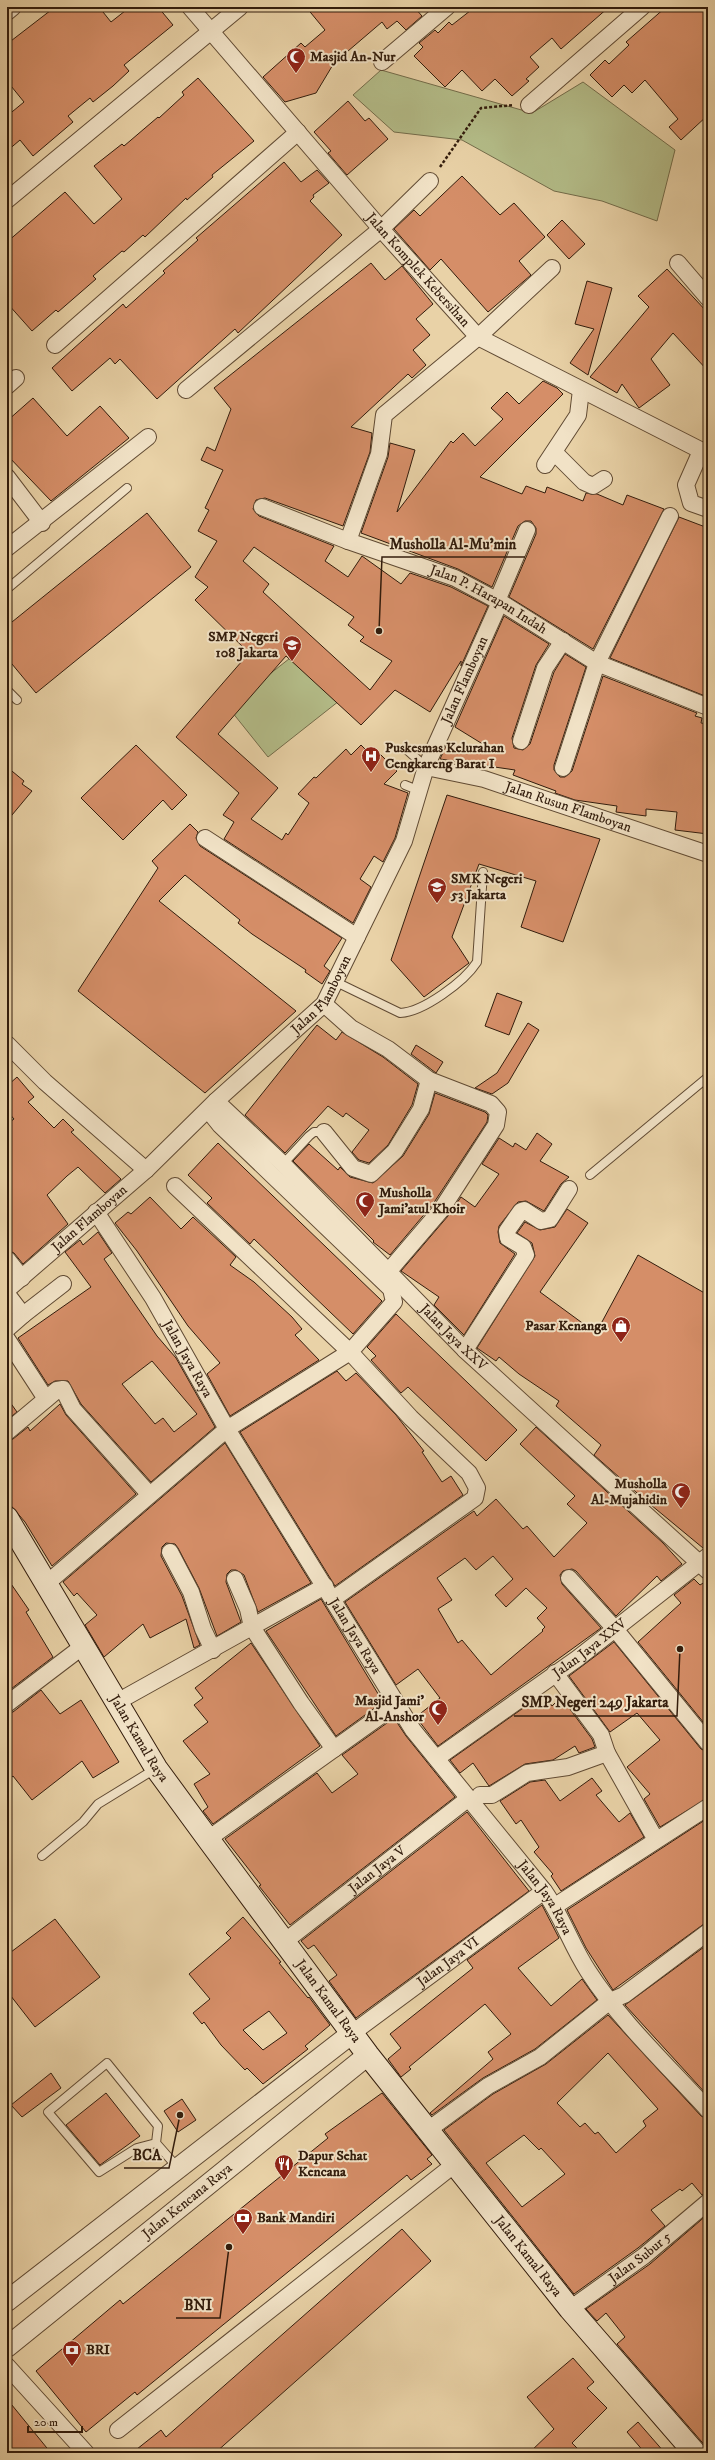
<svg xmlns="http://www.w3.org/2000/svg" width="715" height="2460" viewBox="0 0 715 2460" font-family="'IM FELL DW Pica',serif">
<style>
.green{fill:#b4bd89;stroke:#736c4a}
.building{fill:#d58e68;stroke:#321c0c;fill-rule:evenodd}
.lines{fill:none;stroke-linecap:round;stroke-linejoin:round}
.service-casing{stroke:#604a33;stroke-width:10}
.minor-casing{stroke:#604a33;stroke-width:18}
.tertiary-casing{stroke:#604a33;stroke-width:22}
.secondary-casing{stroke:#321c0c;stroke-width:24}
.path{stroke:#321c0c;stroke-width:2.5;stroke-dasharray:3 2;stroke-linecap:butt}
.service{stroke:#f1e2c6;stroke-width:8}
.minor{stroke:#f1e2c6;stroke-width:16}
.tertiary{stroke:#f1e2c6;stroke-width:20}
.secondary{stroke:#f1e2c6;stroke-width:22}
.labels{text-anchor:middle;dominant-baseline:central;stroke-width:4;stroke-linejoin:round;paint-order:stroke}
.poi-label{font-size:14px;font-weight:bold;fill:#321c0c;stroke:#f1e2c6;text-anchor:start}
.street-label{font-size:14px;fill:#321c0c;stroke:#f1e2c6}
.leader{fill:none;stroke:#321c0c;stroke-width:1.5}
.callout-dot{fill:#321c0c;stroke:#f1e2c6;stroke-width:1.5}
.callout-label{font-size:15px;text-anchor:middle;font-weight:bold;fill:#321c0c;stroke:#f1e2c6;stroke-width:4;stroke-linejoin:round;paint-order:stroke}
</style>
<rect width="100%" height="100%" fill="#e9d2a7"/>
<filter id="stains"><feTurbulence type="fractalNoise" baseFrequency=".005" numOctaves="4"/><feColorMatrix values="0 0 0 0 .2 0 0 0 0 .09 0 0 0 0 .02 0 0 0 .5 -.17"/></filter>
<radialGradient id="worn" r=".72"><stop offset=".6" stop-color="#630" stop-opacity="0"/><stop offset="1" stop-color="#630" stop-opacity=".3"/></radialGradient>
<path class="green" d="M381 70 532 113 583 82 675 150 657 221 602 201 554 191 462 140 394 132 353 95Z
M299 651 339 701 268 757 228 707Z"/>
<path class="building" d="M55 7H99L111 22 130 7H158L173 25 124 65 129 71 113 86 93 102 90 98 68 116 73 122 33 156 20 140 7 151V116L24 102 7 81V44Z
M306 7H414L422 16 406 30 397 21 387 29 382 22 334 63 316 93 285 102 263 77 301 43 305 47 325 30Z
M475 7H609L561 49 552 38 530 57 539 67 526 79 529 81 512 96 495 79 482 91 462 70 445 87 414 56 423 47 419 43 435 30 438 33 449 22 452 25Z
M666 7H708V115L681 140 669 127 678 119 645 80 632 93 624 85 612 97 590 75 605 60 609 64 629 45 626 42Z
M198 78 254 141 212 175 213 177 187 200 186 198 145 237 143 235 124 252 122 251 93 276 96 279 58 312 56 310 32 331 7 303V242L65 192 94 224 122 199 94 166 122 144 124 146 158 117 159 118 184 95 182 92Z
M348 101 365 121 369 118 388 139 347 175 328 153 331 151 314 132Z
M284 162 301 182 317 170 329 183 313 195 314 197 310 201 342 235 238 333 235 329 157 399 120 359 115 364 110 358 72 391 52 368 123 304 126 308 165 273 163 271 198 240 196 238Z
M462 176 500 215 514 203 545 237 519 261 531 275 488 312 441 259 430 270 394 229 414 210 420 216Z
M562 220 585 244 569 259 547 235Z
M371 263 385 280 402 266 433 304 416 319 430 335 413 350 426 365 412 378 408 374 351 427 372 433 370 452 343 526 265 498 256 500 253 509 259 516 334 546 325 561 348 577 362 556 401 584 410 573 451 587 488 606 461 666V661L430 712 395 690 361 725 286 656 218 734 278 788 251 819 282 840 286 833 288 835 309 803 298 794 314 777 316 778 346 749 351 755 361 745 371 755 376 750 397 771 384 784 408 793 395 838 383 862 374 856 360 879 371 887 353 923 224 839 234 822 223 815 239 793 176 737 249 653 195 600 208 587 195 577 217 541 198 531 209 510 205 508 223 470 201 460 207 447 215 451 231 409 214 388ZM254 547 354 617 348 625 364 637 360 641 392 661 370 690 263 592 269 584 243 561Z
M667 269 708 313V371L673 333 651 359 670 385 639 408 622 384 617 393 590 377 649 307 638 296Z
M587 281 612 288 588 375 570 363 594 329 575 324Z
M543 381 557 388 563 394 480 477 522 494 526 486 545 493 547 487 583 501 586 493 597 494 623 505 627 495 664 509 593 649 509 597 536 534V528L531 521H525L518 526 492 587 458 569 361 533 388 457 390 443 415 450 397 512 451 441 453 443 463 433 475 446 503 419 491 408 507 392 519 404Z
M33 398 67 436 100 406 129 438 51 501 7 455V421Z
M147 513 191 567 36 693 7 658V626Z
M679 517 708 528V690L705 696 610 658Z
M504 616 549 644 536 665 512 738 514 748 523 750 530 744 554 672 565 654 586 667 554 765V770L560 777H565L572 771 603 676 697 713 695 716 702 718 701 723 708 724V834L675 830 677 812 646 809V816L616 812 617 806 575 800 555 793 556 791 513 775 515 770 440 759 447 744 494 751 455 727Z
M136 745 187 795 172 810 163 800 123 840 81 798Z
M7 767 24 781 22 784 32 791 7 821Z
M447 795 600 839 563 942 521 927 536 881 479 864 452 937 469 963 424 997 391 960Z
M190 824 198 832 196 838 200 846 342 938 324 966 330 971 322 984 305 972 306 970 252 934 238 923 240 920 185 875 159 901 296 1011 205 1093 78 991 158 868 152 861Z
M497 993 522 1002 509 1035 485 1026Z
M528 1023 539 1030 508 1083 492 1094 475 1088 497 1073Z
M317 1025 336 1040 342 1032 383 1057 418 1084 412 1105 388 1145 369 1163 359 1160 352 1152 369 1130 346 1113 343 1117 328 1106 285 1153 245 1115Z
M416 1045 443 1062 436 1073 411 1054Z
M17 1077 34 1097 28 1102 54 1128 63 1119 74 1130 71 1132 121 1179 105 1193 78 1167 67 1176 47 1195 68 1224 23 1264 14 1253 7 1250V1124L14 1119 7 1111V1086Z
M435 1093 485 1112 488 1115 487 1122 433 1204 390 1255 373 1242 374 1241 293 1161 309 1144 338 1170 340 1167 350 1177 373 1183 403 1156 429 1114Z
M537 1133 552 1144 540 1161 569 1177 561 1184 544 1211 526 1201 518 1202 499 1226 498 1232 500 1243 515 1254 464 1335 434 1305 439 1297 401 1271 448 1216 461 1197 475 1207 499 1174 482 1164 499 1138 513 1147 515 1143 526 1150Z
M218 1143 382 1301 353 1334 254 1239 250 1244 207 1203 212 1198 188 1175Z
M150 1197 181 1229 193 1217 236 1257 230 1265 254 1282 292 1317 302 1329 295 1335 319 1360 230 1416 207 1374 220 1363 188 1326 137 1251 115 1223 128 1212 131 1214Z
M567 1209 588 1223 540 1292 596 1333 638 1255 708 1295V1547L703 1548 645 1500 594 1455 601 1445 556 1406 559 1401 519 1374 499 1357 496 1361 477 1348 535 1256 532 1243 517 1233 525 1222 540 1230 555 1227Z
M98 1232 112 1253 104 1259 157 1336 176 1358 215 1427 151 1482 81 1404 68 1381H55L48 1385 18 1338 91 1287 65 1252 80 1240 83 1245ZM152 1361 197 1414 174 1432 163 1418 155 1424 122 1384Z
M396 1314 517 1430 486 1461 408 1387 401 1393 371 1360 376 1356 367 1347Z
M337 1371 346 1381 356 1373 396 1415 424 1451 422 1452 442 1482 451 1476 463 1495 335 1586 240 1432Z
M7 1398 17 1412 7 1420Z
M60 1404 66 1415 136 1494 52 1566 25 1522 7 1501V1441L13 1439 28 1427 30 1431Z
M536 1427 663 1543 682 1564 661 1581 657 1576 616 1616 576 1571 572 1569 563 1571 560 1575 562 1584 601 1628 438 1746 416 1717 440 1698 418 1669 396 1685 345 1602 474 1511 477 1516 496 1499 523 1529 527 1526 554 1557 587 1523 567 1504 575 1496 520 1444ZM493 1556 513 1579 495 1595 506 1607 526 1588 547 1608 537 1618 545 1627 542 1630 543 1631 491 1675 462 1640 458 1643 438 1609 452 1600 437 1578 465 1558 476 1570Z
M225 1443 311 1583 258 1612 244 1575 236 1570H231L227 1574 226 1582 241 1622 217 1636 199 1588 178 1548 175 1544 166 1543 162 1547 161 1556 182 1596 200 1645 194 1648 186 1619 150 1638 143 1624 104 1657 85 1625 97 1615 77 1593 74 1596 63 1582Z
M7 1578 29 1610 26 1612 53 1657 7 1692Z
M694 1579 700 1585 708 1580V1728L638 1642 681 1603 674 1595Z
M321 1599 383 1702 336 1736 266 1631Z
M614 1642 701 1749 708 1752V1798L660 1827 644 1799 650 1794 627 1767 660 1740 637 1713 610 1732 569 1676Z
M251 1643 320 1746 213 1824 203 1811 208 1807 194 1784 210 1774 183 1741 208 1722 194 1705 203 1698 195 1688Z
M41 1690 60 1714 81 1700 119 1762 93 1778 82 1761 32 1800 13 1776 7 1781V1713L13 1712Z
M543 1694 552 1706 561 1697 592 1739 595 1747 579 1753 575 1746 553 1760 525 1764 489 1786 473 1763 460 1773 450 1760Z
M394 1718 406 1736 455 1797 290 1925 259 1886 261 1885 225 1839 317 1773 332 1793 358 1774 342 1755Z
M592 1778 602 1791 596 1795 619 1822 630 1813 644 1837 561 1891 551 1876 553 1874 534 1852 539 1847 521 1820 516 1824 500 1801 530 1782 545 1780 560 1801Z
M467 1812 529 1891 356 2018 329 1981 337 1975 314 1945 308 1949 301 1941Z
M708 1818V1921L613 1990 586 1948 567 1910Z
M542 1905 559 1938 518 1968 551 2006 582 1979 597 2000 535 2049 483 2078 432 2115 430 2113 493 2059 488 2052 511 2034 485 2004 409 2067 411 2069 401 2077 388 2059 401 2048 390 2034 473 1968 467 1960Z
M243 1917 281 1962 279 1963 308 1998 309 1997 330 2025 305 2046 308 2049 263 2084 247 2068 245 2070 221 2045 204 2022 202 2024 193 2013 210 1999 189 1974 231 1938 226 1933ZM269 2011 287 2033 263 2050 243 2030Z
M55 1919 100 1977 35 2027 7 1991V1955Z
M704 1947 708 1953V2096L625 2005Z
M608 2015 701 2116 708 2119V2193L702 2195 692 2183 682 2191 680 2189 651 2210 665 2226 638 2248 574 2294 444 2130 493 2094 546 2064ZM608 2053 658 2109 643 2121 646 2126 616 2153 598 2132 595 2134 585 2123 580 2127 557 2103ZM524 2135 539 2150 541 2148 565 2174 522 2207 486 2163Z
M51 2073 61 2088 22 2117 11 2105Z
M106 2093 140 2136 100 2165 66 2125Z
M382 2093 432 2155 427 2159 432 2164 411 2180 407 2175 137 2395 135 2392 86 2432 36 2371 120 2300 123 2304 328 2138 325 2134Z
M182 2099 196 2120 178 2132 164 2111Z
M708 2214V2449L617 2344 625 2337 606 2313 597 2321 586 2309 650 2264Z
M402 2229 431 2261 215 2453H132L161 2430 166 2437Z
M573 2358 594 2382 587 2388 607 2408 572 2443 582 2453H529L554 2429 527 2397Z
M7 2399 51 2453H7Z
M638 2422 665 2453H645L627 2432Z"/>
<g class="lines">
<defs>
<path id="service" d="M7 589 127 488
M7 690 17 700
M406 749 426 767
M405 785 420 791
M336 982 400 1013C423 1012 464 982 477 962L483 872
M283 1164 309 1136 314 1132H324
M590 1175 708 1077
M42 1856 83 1822 98 1804 155 1769
M156 2143 158 2126 107 2063 48 2112 99 2172 137 2148 156 2143 178 2168"/>
<g id="minor">
<path id="s1" d="M190 7 381 229 478 337 708 454"/>
<path d="M7 12 13 7"/>
<path d="M382 62 447 7"/>
<path d="M529 105 642 7"/>
<path d="M7 200 240 7"/>
<path d="M678 263 708 298"/>
<path d="M55 345 298 132"/>
<path d="M7 386 16 378"/>
<path d="M186 390 381 229 430 181"/>
<path d="M701 451 686 485 691 503 708 509"/>
<path d="M554 452 584 482 593 486 604 479"/>
<path d="M545 465 578 415 581 390"/>
<path d="M7 477 42 523"/>
<path id="s2" d="M262 507 348 541 455 578 500 602 597 663 708 707"/>
<path d="M348 541 379 454 384 415 478 337 552 268"/>
<path d="M7 548 148 437"/>
<path d="M497 601 527 530"/>
<path d="M521 741 545 668 563 641"/>
<path id="s3" d="M426 767 484 779 708 854"/>
<path d="M563 768 597 663 670 516"/>
<path d="M205 838 357 937"/>
<path d="M324 1004 351 1028 388 1049 429 1080 491 1104 498 1112 496 1125 441 1210 388 1272"/>
<path d="M7 1044 45 1082 146 1170"/>
<path id="s4" d="M216 1101 283 1164 465 1350 708 1571"/>
<path d="M208 1110 220 1125 391 1289 394 1302 350 1352 411 1418 469 1473 477 1488 475 1498 333 1599"/>
<path d="M324 1132 353 1168 371 1174 395 1151 421 1109 429 1080"/>
<path id="s5" d="M96 1212 153 1298 227 1429 413 1730 544 1891C562 1916 571 1945 588 1971 621 2022 667 2065 708 2110"/>
<path d="M7 1259 22 1278"/>
<path id="s6" d="M7 1290 146 1170 216 1101 324 1004 404 841 426 767 500 602"/>
<path d="M7 1294 23 1315 7 1329"/>
<path d="M23 1315 63 1284"/>
<path d="M7 1339 46 1399"/>
<path d="M465 1350 526 1255 523 1247 508 1238 507 1231 521 1211 524 1210 541 1221 550 1219 569 1189"/>
<path d="M7 1432 57 1390 63 1389 73 1409 149 1494"/>
<path d="M170 1552 191 1592 203 1629 213 1650"/>
<path d="M569 1578 615 1629 708 1743"/>
<path d="M235 1579 248 1609 252 1627 301 1703 334 1749"/>
<path d="M46 1584 227 1429 350 1352 175 1186"/>
<path d="M117 1702 325 1586"/>
<path d="M7 1704 82 1647"/>
<path d="M607 1753 656 1840"/>
<path id="s7" d="M437 1758 578 1658 708 1556"/>
<path d="M480 1795H492L527 1773 568 1767 607 1753 601 1735 555 1673"/>
<path d="M208 1839 397 1704"/>
<path d="M555 1906 708 1807"/>
<path id="s8" d="M284 1942 469 1798"/>
<path id="s9" d="M351 2034 544 1891"/>
<path d="M428 2130 488 2086 540 2057 610 2001 624 1995 708 1932"/>
<path id="s10" d="M570 2309 644 2256 708 2202"/>
<path d="M7 2366 86 2453"/>
<path d="M118 2430 455 2164"/>
</g>
<g id="tertiary">
<path d="M7 2301 351 2034"/>
<path id="s11" d="M7 2347 368 2055"/>
</g>
<g id="secondary">
<path id="s12" d="M7 1518 156 1768 208 1839 368 2055 570 2309 695 2453"/>
</g>
</defs>
<use href="#service" class="service-casing"/>
<use href="#minor" class="minor-casing"/>
<use href="#tertiary" class="tertiary-casing"/>
<use href="#secondary" class="secondary-casing"/>
<path class="path" d="M440 167 481 108 514 105"/>
<use href="#service" class="service"/>
<use href="#minor" class="minor"/>
<use href="#tertiary" class="tertiary"/>
<use href="#secondary" class="secondary"/>
</g>
<defs>
<symbol id="mosque-pin" viewBox="-11 -11 22 30"><path d="M0 17L-7.5 6A9.5 9.5 0 1 1 7.5 6Z" fill="#8f2418" stroke="#f1e2c6"/><path d="M3.5-4.9A6 6 0 1 0 3.5 4.9A5 5 0 1 1 3.5-4.9Z" fill="#fff"/></symbol>
<symbol id="school-pin" viewBox="-11 -11 22 30"><path d="M0 17L-7.5 6A9.5 9.5 0 1 1 7.5 6Z" fill="#8f2418" stroke="#f1e2c6"/><path d="M0-5L7-2L0 1L-7-2ZM-4 1L0 2.5L4 1V4Q0 6-4 4Z" fill="#fff"/></symbol>
<symbol id="hospital-pin" viewBox="-11 -11 22 30"><path d="M0 17L-7.5 6A9.5 9.5 0 1 1 7.5 6Z" fill="#8f2418" stroke="#f1e2c6"/><path d="M-5-5h3v3.5h4V-5h3V5h-3V1.5h-4V5h-3Z" fill="#fff"/></symbol>
<symbol id="shop-pin" viewBox="-11 -11 22 30"><path d="M0 17L-7.5 6A9.5 9.5 0 1 1 7.5 6Z" fill="#8f2418" stroke="#f1e2c6"/><path d="M-5-2.5h2.3a2.7 3.5 0 0 1 5.4 0H5L5.5 6h-11ZM-1.5-2.5h3a1.5 2.3 0 0 0-3 0Z" fill="#fff"/></symbol>
<symbol id="restaurant-pin" viewBox="-11 -11 22 30"><path d="M0 17L-7.5 6A9.5 9.5 0 1 1 7.5 6Z" fill="#8f2418" stroke="#f1e2c6"/><path d="M-5-6h1v4h1v-4h1v4h1v-4h1v5L-1.5 .5V6h-2V.5L-5-1ZM5-6V6H3V1.5H1.5Q1.5-4 5-6Z" fill="#fff"/></symbol>
<symbol id="bank-pin" viewBox="-11 -11 22 30"><path d="M0 17L-7.5 6A9.5 9.5 0 1 1 7.5 6Z" fill="#8f2418" stroke="#f1e2c6"/><path d="M-6-4H6V4H-6ZM0-2.3a2.3 2.3 0 1 0 0 4.6a2.3 2.3 0 1 0 0-4.6Z" fill="#fff"/></symbol>
</defs>
<g fill-rule="evenodd">
<use href="#mosque-pin" x="285" y="46" width="22" height="30"/>
<use href="#school-pin" x="281" y="634" width="22" height="30"/>
<use href="#hospital-pin" x="360" y="745" width="22" height="30"/>
<use href="#school-pin" x="426" y="876" width="22" height="30"/>
<use href="#mosque-pin" x="354" y="1190" width="22" height="30"/>
<use href="#shop-pin" x="610" y="1315" width="22" height="30"/>
<use href="#mosque-pin" x="670" y="1481" width="22" height="30"/>
<use href="#mosque-pin" x="427" y="1698" width="22" height="30"/>
<use href="#restaurant-pin" x="273" y="2153" width="22" height="30"/>
<use href="#bank-pin" x="232" y="2207" width="22" height="30"/>
<use href="#bank-pin" x="61" y="2339" width="22" height="30"/>
</g>
<g class="labels">
<g class="poi-label">
<text x="310" y="57">Masjid An-Nur</text>
<text x="278" y="637" text-anchor="end">SMP Negeri<tspan x="278" dy="16">108 Jakarta</tspan></text>
<text x="385" y="748">Puskesmas Kelurahan<tspan x="385" dy="16">Cengkareng Barat I</tspan></text>
<text x="451" y="879">SMK Negeri<tspan x="451" dy="16">53 Jakarta</tspan></text>
<text x="379" y="1193">Musholla<tspan x="379" dy="16">Jami'atul Khoir</tspan></text>
<text x="607" y="1326" text-anchor="end">Pasar Kenanga</text>
<text x="667" y="1484" text-anchor="end">Musholla<tspan x="667" dy="16">Al-Mujahidin</tspan></text>
<text x="424" y="1701" text-anchor="end">Masjid Jami'<tspan x="424" dy="16">Al-Anshor</tspan></text>
<text x="298" y="2156">Dapur Sehat<tspan x="298" dy="16">Kencana</tspan></text>
<text x="257" y="2218">Bank Mandiri</text>
<text x="86" y="2350">BRI</text>
</g>
<g class="street-label">
<text stroke="none"><textPath href="#s1" startOffset="348">Jalan Komplek Kebersihan</textPath></text>
<text stroke="none"><textPath href="#s2" startOffset="245">Jalan P. Harapan Indah</textPath></text>
<text stroke="none"><textPath href="#s6" startOffset="781">Jalan Flamboyan</textPath></text>
<text stroke="none"><textPath href="#s3" startOffset="148">Jalan Rusun Flamboyan</textPath></text>
<text stroke="none"><textPath href="#s6" startOffset="433">Jalan Flamboyan</textPath></text>
<text stroke="none"><textPath href="#s6" startOffset="109">Jalan Flamboyan</textPath></text>
<text stroke="none"><textPath href="#s4" startOffset="335">Jalan Jaya XXV</textPath></text>
<text stroke="none"><textPath href="#s5" startOffset="173">Jalan Jaya Raya</textPath></text>
<text stroke="none"><textPath href="#s5" startOffset="497">Jalan Jaya Raya</textPath></text>
<text stroke="none"><textPath href="#s7" startOffset="188">Jalan Jaya XXV</textPath></text>
<text stroke="none"><textPath href="#s12" startOffset="257">Jalan Kamal Raya</textPath></text>
<text stroke="none"><textPath href="#s8" startOffset="118">Jalan Jaya V</textPath></text>
<text stroke="none"><textPath href="#s5" startOffset="821">Jalan Jaya Raya</textPath></text>
<text stroke="none"><textPath href="#s9" startOffset="121">Jalan Jaya VI</textPath></text>
<text stroke="none"><textPath href="#s12" startOffset="581">Jalan Kamal Raya</textPath></text>
<text stroke="none"><textPath href="#s11" startOffset="232">Jalan Kencana Raya</textPath></text>
<text stroke="none"><textPath href="#s12" startOffset="905">Jalan Kamal Raya</textPath></text>
<text stroke="none"><textPath href="#s10" startOffset="87">Jalan Subur 5</textPath></text>
</g>
</g>
<path class="leader" d="M379 631L382 557H525M680 1649L677 1716H514M180 2115L169 2168H124M229 2247L220 2318H176"/>
<g class="callout-dot">
<circle cx="379" cy="631" r="4"/>
<circle cx="680" cy="1649" r="4"/>
<circle cx="180" cy="2115" r="4"/>
<circle cx="229" cy="2247" r="4"/>
</g>
<g class="callout-label">
<text x="453" y="549">Musholla Al-Mu'min</text>
<text x="595" y="1707">SMP Negeri 249 Jakarta</text>
<text x="147" y="2160">BCA</text>
<text x="198" y="2310">BNI</text>
</g>
<rect width="715" height="2460" fill="none" stroke="#e9d2a7" stroke-width="24"/>
<rect x="8" y="8" width="699" height="2444" fill="none" stroke="#321c0c" stroke-width="2"/>
<rect x="12" y="12" width="691" height="2436" fill="none" stroke="#321c0c"/>
<path d="M28 2426v6h54v-6" fill="none" stroke="#321c0c" stroke-width="2"/>
<text x="34" y="2426" font-size="12" fill="#321c0c" stroke="#f1e2c6" stroke-width="3" paint-order="stroke">20 m</text>
<rect width="100%" height="100%" filter="url(#stains)"/>
<rect width="100%" height="100%" fill="url(#worn)"/>
</svg>
